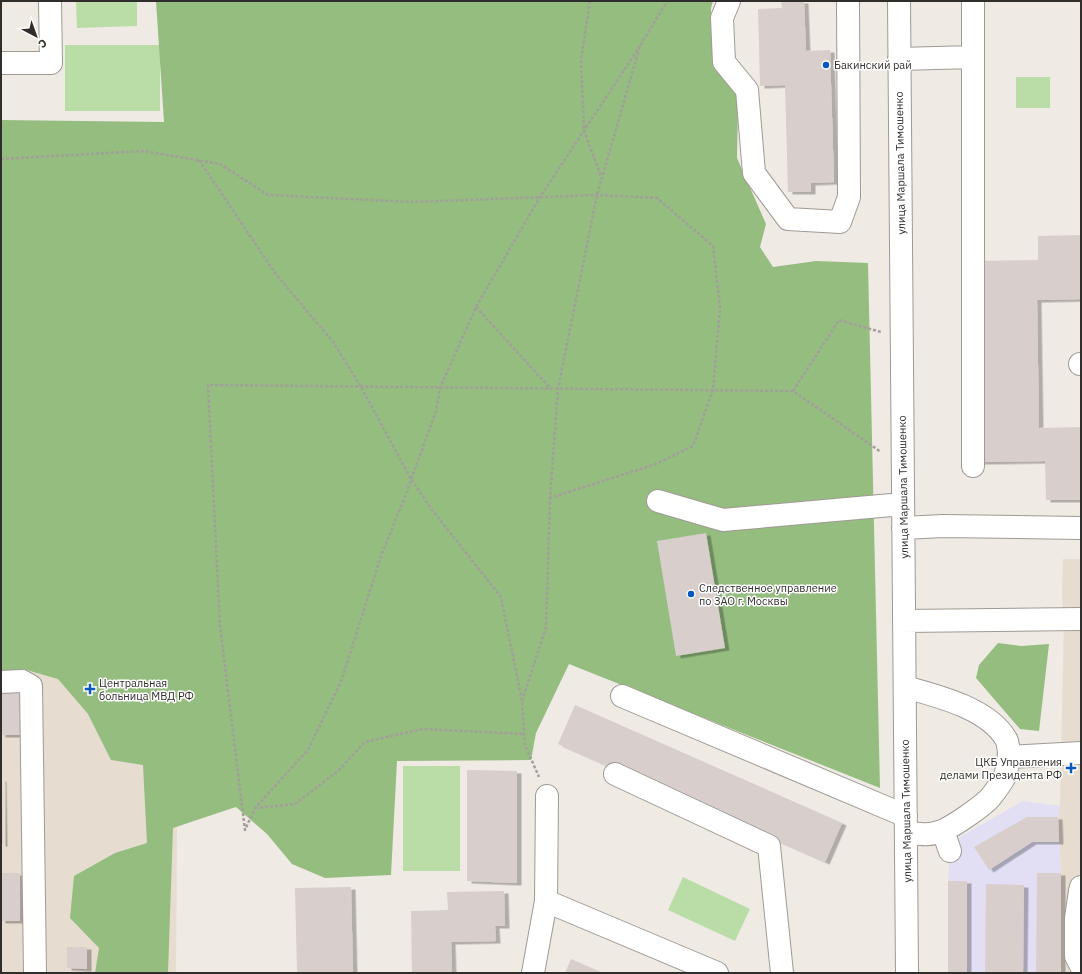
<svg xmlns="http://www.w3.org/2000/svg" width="1082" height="974" viewBox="0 0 1082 974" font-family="'IBM Plex Sans',sans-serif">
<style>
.industrial{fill:#e2def4}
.built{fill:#e6dcd0}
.green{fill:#badda8}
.forest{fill:#95bd80}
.building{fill:#d8cfcd;filter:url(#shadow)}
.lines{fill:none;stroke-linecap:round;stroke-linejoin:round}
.minor-casing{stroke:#9f9a94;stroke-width:24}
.path{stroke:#a29e9a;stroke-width:2.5;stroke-dasharray:3 2;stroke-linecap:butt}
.minor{stroke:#fff;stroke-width:22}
.poi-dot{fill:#0857c1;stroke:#fff;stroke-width:1.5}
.labels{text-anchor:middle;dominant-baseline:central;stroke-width:3;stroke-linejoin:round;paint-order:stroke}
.poi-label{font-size:11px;fill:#302e2c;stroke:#fff;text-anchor:start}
.street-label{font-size:11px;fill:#302e2c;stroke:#fff}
</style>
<defs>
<filter id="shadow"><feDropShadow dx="4.5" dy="2.5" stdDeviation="0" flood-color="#0004"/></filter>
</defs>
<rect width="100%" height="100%" fill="#f0eae4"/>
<path class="industrial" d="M1023 801 1060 806 1058 817 1061 873V973H948V881L951 842Z"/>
<path class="built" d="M1 544 179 547 176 973H1Z
M1063 559H1081V973H1061V873L1058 817 1060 806 1064 619 1062 595Z"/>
<path class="green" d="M76 1H137V26L77 28Z
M65 45H160V111H65Z
M1016 77H1050V108H1016Z
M403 766H460V871H403Z
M683 877 750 909 735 941 668 910Z"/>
<path class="forest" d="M156 1H713L711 8V41L727 78 741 90 738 108 737 158 766 224 760 247 773 267 816 261 868 263 880 788 569 664 536 733 531 760 397 761 391 875 325 878 292 864 267 834 236 807 173 828 168 973H95L99 948 70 918 74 876 115 853 147 843 143 765 111 760 88 714 58 679 23 669 1 672V120L164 122Z
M998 643 1021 646 1049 644 1039 731 1020 729 976 678 979 665Z"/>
<path class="building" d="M781 1H804L806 51 830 50 834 182 811 183V192H788L785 85 760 86 758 9 782 8Z
M1081 235V299L1037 300 1039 428 1081 427V500H1046L1045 461 978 462 976 261 1038 260V236Z
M706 533 725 648 676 656 657 541Z
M1 689H20L21 735H1Z
M575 705 842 823 825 862 558 744Z
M467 770 517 771V883L467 881Z
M1 779H2L3 844H1Z
M1027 817H1058L1059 842H1032L989 870 974 847Z
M1 873H20V921H1Z
M1037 873H1061V973H1036Z
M948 881H967V973H948Z
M986 884 1024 885 1023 973H985Z
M351 887 353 973H297L295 888Z
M504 891 505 926H495L496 941 451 942 452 973H412L411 911 448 910 447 892Z
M67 947H87V969L67 968Z
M571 959 603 973H565Z"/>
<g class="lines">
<defs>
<path id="minor" d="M729 1 722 18 724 62 747 90 754 173 788 219 840 222 849 197 848 1
M899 1 907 973
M973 1V466
M899 59 973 57
M1 63H51L50 1
M1080 364H1081
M658 501 723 520 903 504
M903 528 943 526 1081 528
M904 621 1081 619
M1 682 22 681 31 686 35 973
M905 687C937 696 988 708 1006 739 1008 742 1008 747 1009 751 1009 758 1007 771 1004 778 1002 782 992 796 988 800 978 809 954 826 942 831 929 836 920 834 906 832
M622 696 906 816
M1009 757 1081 753
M615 774 769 846 782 973
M943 831 950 851
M1081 887 1080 891 1076 918V956L1081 966
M546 901 547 796
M533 973 546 901 717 973"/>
</defs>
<use href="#minor" class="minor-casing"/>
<path class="path" d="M590 1 581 60 584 131 601 176
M640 46 540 197 476 307 440 388 436 411 406 494 381 556 342 679 308 750 255 808 245 830 220 626 208 385 793 391 881 452
M1 159 143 151 220 164 268 195 413 202 597 195 657 198 713 246 720 308 713 390 693 446 656 464 550 498
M199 160 275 273 333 342 361 387 411 479 433 511 501 597 522 701 525 745 539 777
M476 307 551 389
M793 391 839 320 881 332
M522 701 546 627 550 498 558 389 597 195 640 46 667 1
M255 808 295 804 338 771 365 742 422 729 524 734"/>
<use href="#minor" class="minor"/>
</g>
<g class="poi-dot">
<circle cx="826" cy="65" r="4"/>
<circle cx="691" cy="594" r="4"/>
<path d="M88 683h4v4h4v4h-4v4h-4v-4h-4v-4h4z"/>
<path d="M1069 762h4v4h4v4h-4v4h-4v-4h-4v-4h4z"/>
</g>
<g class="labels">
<g class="poi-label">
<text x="834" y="65">Бакинский рай</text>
<text x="699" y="588">Следственное управление<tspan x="699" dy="13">по ЗАО г. Москвы</tspan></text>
<text x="99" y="683">Центральная<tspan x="99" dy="13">больница МВД РФ</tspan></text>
<text x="1062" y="762" text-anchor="end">ЦКБ Управления<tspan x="1062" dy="13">делами Президента РФ</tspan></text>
</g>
<g class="street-label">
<text transform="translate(900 163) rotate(-91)">улица Маршала Тимошенко</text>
<text transform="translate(903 487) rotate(-91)">улица Маршала Тимошенко</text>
<text transform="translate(906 811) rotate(-91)">улица Маршала Тимошенко</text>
</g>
</g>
<rect width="1082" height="974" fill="none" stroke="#302e2c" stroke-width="4"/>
<g transform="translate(36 36) rotate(139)" stroke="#ffffff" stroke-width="3" paint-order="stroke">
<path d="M0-3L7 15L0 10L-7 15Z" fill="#302e2c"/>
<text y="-6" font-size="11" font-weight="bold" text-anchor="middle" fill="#302e2c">С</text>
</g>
</svg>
